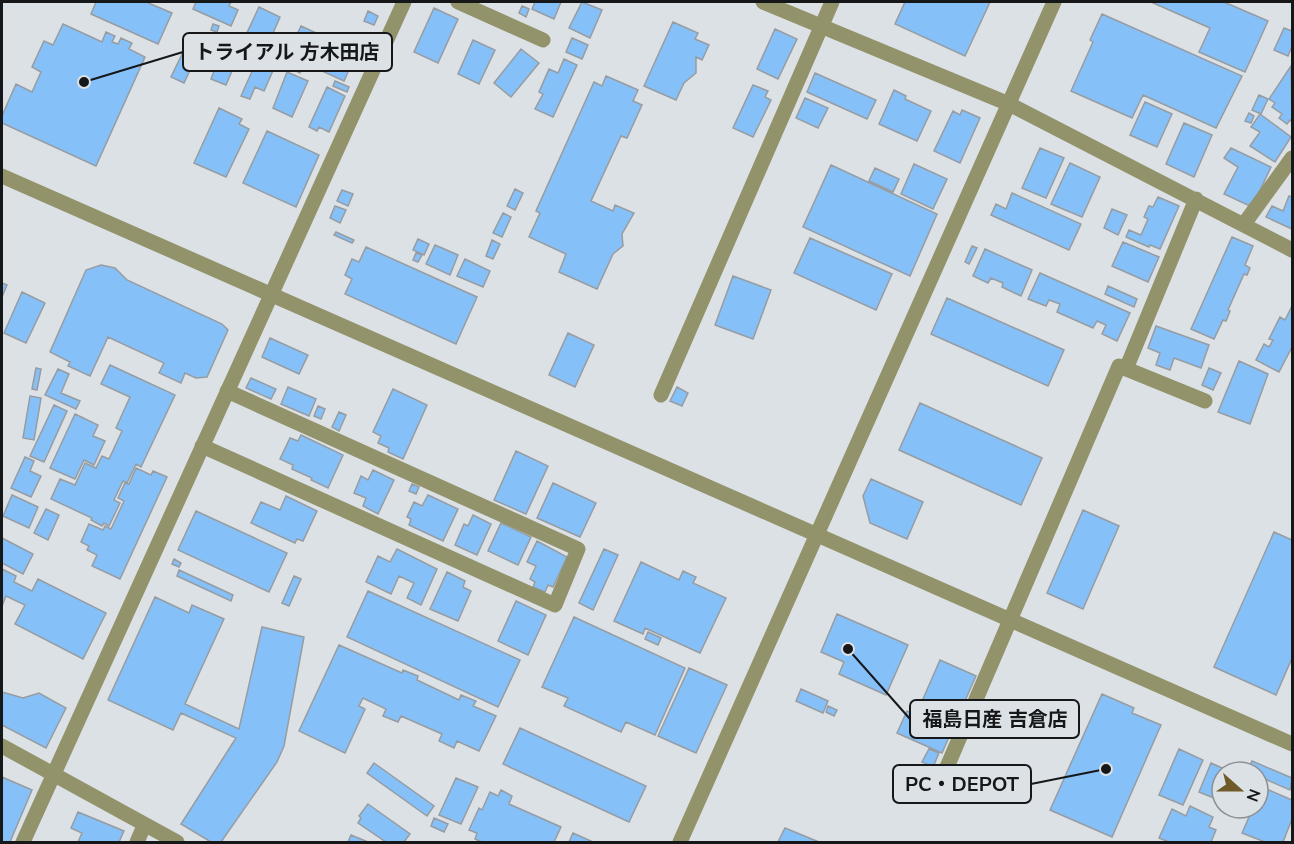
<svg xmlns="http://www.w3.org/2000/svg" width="1294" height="844" viewBox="0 0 1294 844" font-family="'Nunito Sans','Noto Sans JP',sans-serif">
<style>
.building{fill:#85c1f8;stroke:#979ca1;stroke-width:1.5}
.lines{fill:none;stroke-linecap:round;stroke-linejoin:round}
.minor{stroke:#93936b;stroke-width:15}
.leader{fill:none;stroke:#151719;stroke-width:2}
.callout-dot{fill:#151719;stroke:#dce1e6;stroke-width:2}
.callout{fill:#dce1e6;stroke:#151719;stroke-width:2}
.callout-label{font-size:20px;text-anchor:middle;font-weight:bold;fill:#151719}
</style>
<rect width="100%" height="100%" fill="#dce1e6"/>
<path class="building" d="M96 2H146L172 13 158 44 91 14Z
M196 2H231L229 6 238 10 231 26 193 9Z
M535 2H561L554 19 532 9Z
M582 2 602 10 590 38 569 28Z
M905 2H990L965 56 895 24Z
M1151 2H1224L1268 21 1245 72 1199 52 1210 28Z
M522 6 529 9 526 17 519 13Z
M259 7 280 17 267 47 245 37Z
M434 8 458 19 438 63 414 52Z
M368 11 378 16 374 25 364 21Z
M1102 14 1242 76 1216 128 1143 95 1132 118 1071 91 1093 42 1090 40Z
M673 22 698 33 695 39 709 45 702 60 696 57V73L684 83 676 100 644 86Z
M63 24 102 42 106 32 115 36 112 42 118 44 121 38 132 43 129 49 145 57 96 166 2 123V116L16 84 32 92 41 72 32 67 44 41 53 45Z
M213 24 219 26 217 32 211 30Z
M301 26 323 36 308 69 303 66 300 73 271 59 278 43 290 49Z
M1284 28 1292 31V46L1288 56 1274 50Z
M775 29 797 39 778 79 757 69Z
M572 38 588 45 582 59 566 52Z
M473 40 495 50 479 84 458 74Z
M188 42 201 47 184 83 171 77Z
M212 42 223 47 225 43 241 50 226 85 211 79 215 68 211 66 215 57 207 53Z
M339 42 351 48 348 53 355 56 344 81 324 72Z
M521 49 539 63 511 97 494 83Z
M258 58 275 66 264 91 255 87 250 99 241 96Z
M564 59 577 65 553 117 535 109 543 94 539 92 549 69 558 73Z
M1291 66 1292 122 1290 120 1287 124 1279 118 1282 114 1272 107 1275 103 1269 99Z
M287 72 308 81 292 117 273 108Z
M815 73 876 100 867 119 807 92Z
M606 76 638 90 633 101 642 105 627 138 621 136 591 201 613 211 615 205 634 213 622 234 623 246 613 254 597 289 559 272 566 254 529 237 540 213 536 211 594 82 602 86Z
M335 81 349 87 347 92 333 86Z
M753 85 768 91 765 97 771 100 753 137 733 128Z
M327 87 345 96 329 132 319 127 317 131 309 127Z
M894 90 906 96 905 99 931 111 917 141 879 124Z
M1259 95 1268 99 1261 114 1252 110Z
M805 98 828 108 818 128 796 118Z
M1145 102 1172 114 1157 147 1130 135Z
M219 108 242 119 239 124 249 129 226 177 194 163Z
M962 110 980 118 960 163 934 151 953 111 960 115Z
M1249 113 1254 116 1251 123 1245 121Z
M1260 114 1291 137 1275 162 1250 146 1260 132 1251 127Z
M1184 123 1212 135 1194 177 1166 164Z
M267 131 319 155 296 207 243 183Z
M1040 148 1064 158 1046 198 1022 188Z
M1231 148 1271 167 1252 207 1224 194 1238 167 1224 158Z
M1070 163 1100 177 1082 217 1051 204Z
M914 164 947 179 933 209 901 194Z
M831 165 937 214 910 276 803 227Z
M875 168 899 179 893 192 869 181Z
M515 189 523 193 515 210 507 206Z
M342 190 353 194 348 206 337 201Z
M1012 193 1081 224 1069 250 991 215 996 204 1006 209Z
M1289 196 1292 197V229L1266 217 1272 206 1283 211Z
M1158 197 1179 206 1160 249 1150 245 1149 247 1126 237 1129 230 1141 235 1148 219 1144 217 1149 206 1153 207Z
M335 206 346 210 340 223 330 218Z
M1112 209 1127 215 1118 235 1104 228Z
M503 213 511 217 502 237 493 233Z
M336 232 354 240 352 243 334 235Z
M1232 237 1253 246 1245 265 1250 268 1247 275 1244 274 1228 310 1230 311 1226 321 1223 320 1214 339 1191 329Z
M810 238 892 274 876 310 794 273Z
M418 239 429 244 424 255 413 250Z
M492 240 500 244 493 259 486 256Z
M1123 242 1159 257 1148 282 1112 266Z
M435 245 458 255 450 275 426 264Z
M972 246 977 248 969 264 965 262Z
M366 247 477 297 456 344 345 294 352 279 345 275 352 259 359 262Z
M985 249 1032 270 1021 296 1002 287 1003 283 991 278 988 283 973 276Z
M416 253 422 255 418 262 413 260Z
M465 259 490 271 483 287 457 276Z
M101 265 115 268 127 280 222 324 228 330 207 377 196 378 185 373 181 383 159 373 164 363 108 337 90 376 68 366 70 362 50 352 86 270Z
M1040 273 1130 313 1117 341 1102 334 1106 325 1097 321 1093 328 1057 312 1060 304 1049 300 1046 306 1028 299Z
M733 276 771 290 753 339 715 325Z
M2 283 7 285 2 297Z
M1108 286 1137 299 1134 307 1105 294Z
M22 292 45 303 26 343 4 333Z
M947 298 1064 350 1048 386 931 334Z
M1292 306V347L1279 372 1256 360 1264 344 1269 347 1273 340 1269 339 1280 317 1285 320Z
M1156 326 1209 345 1201 368 1174 358 1170 370 1156 365 1160 353 1148 348Z
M568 333 594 345 575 387 549 375Z
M270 338 308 355 299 374 262 357Z
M1239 361 1268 374 1250 424 1218 412Z
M110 365 175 395 141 467 136 464 127 483 123 481 114 500 120 503 109 526 104 523 102 526 91 520 92 518 51 499 60 479 75 485 85 463 96 468 102 456 109 459 122 431 116 428 130 397 101 384Z
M36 368 41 369 37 390 32 389Z
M1209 368 1221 373 1213 390 1202 385Z
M58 369 69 374 61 393 80 401 76 409 45 395Z
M251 378 276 389 271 399 246 388Z
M288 387 316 399 309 416 281 404Z
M677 387 688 393 682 406 670 401Z
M393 389 427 405 403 459 388 452 389 448 378 443 381 436 373 432Z
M30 396 41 398 34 440 23 438Z
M920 403 1042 458 1021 505 899 450Z
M54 405 67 411 44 462 30 456Z
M318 406 325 409 321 419 314 416Z
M339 412 346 415 339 431 332 427Z
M75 414 98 425 93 436 105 441 94 465 84 460 75 479 50 468Z
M301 435 343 455 328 488 311 480 312 478 292 469 293 465 280 459 290 438 298 441Z
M516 451 548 466 526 514 494 500Z
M25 457 34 461 30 471 41 476 31 497 11 488Z
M136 468 151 475 153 471 167 477 120 579 92 566 97 555 87 550 89 546 81 542 89 524 103 530 105 526 111 529 124 501 118 498 125 483 129 484Z
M373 470 394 480 378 514 363 506 366 498 354 493 361 476 368 480Z
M871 479 923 502 907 539 870 523 863 496Z
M553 483 596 503 580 537 537 518Z
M412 484 419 487 416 494 409 491Z
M12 495 38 507 29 528 3 516Z
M428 495 458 509 443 541 409 525 411 519 407 517 414 502 422 506Z
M286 496 317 511 303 541 297 539 295 543 251 523 261 502 280 510Z
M46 509 59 515 48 540 34 533Z
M1083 510 1119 526 1083 609 1047 593Z
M196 511 287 553 269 592 178 550Z
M473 515 491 524 477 555 455 545 464 524 468 526Z
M501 523 531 537 518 565 488 551Z
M1274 532 1292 540V658L1276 695 1214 667Z
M2 538 33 554 23 574 2 563Z
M537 541 567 557 553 587 548 585 545 592 533 587 535 582 530 579 536 566 527 562Z
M397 549 437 569 421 605 407 598 414 583 399 576 391 594 366 582 378 556 390 562Z
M604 549 618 555 593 610 579 603Z
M174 559 181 563 179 567 172 564Z
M641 562 679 580 683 571 696 577 693 583 726 598 700 653 645 628 643 634 614 621Z
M2 569 16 576 14 582 32 591 38 579 106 613 83 659 15 624 25 605 6 596 2 606Z
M179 570 233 595 231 601 177 576Z
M447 572 465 581 463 587 471 591 458 621 430 609Z
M294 576 301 579 289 606 282 603Z
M368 591 520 660 498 707 347 637Z
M155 597 189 613 192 605 224 619 185 704 239 729 262 627 304 637 284 746 277 762 221 842H211L181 824 236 738 181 713 173 730 108 700Z
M516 601 546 615 528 655 498 641Z
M837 614 908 645 886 695 839 674 844 662 821 652Z
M574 617 685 668 655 735 626 722 621 732 564 706 568 698 542 687Z
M648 632 661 638 658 645 645 639Z
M339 645 402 673 403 670 418 676 417 680 459 700 461 695 476 701 473 706 496 716 479 751 457 741 454 748 439 741 442 734 401 716 398 722 383 716 386 709 363 698 359 706 365 709 345 753 299 731Z
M940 660 976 676 942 753 897 733 907 711 916 715Z
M689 668 727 685 696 753 658 736Z
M801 689 828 701 823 713 796 701Z
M2 692 23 698 39 693 66 708 46 748 2 725Z
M1102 694 1134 708 1132 713 1161 725 1112 837 1050 810Z
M828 706 837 710 834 716 826 712Z
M520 728 646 786 629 822 503 764Z
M929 749 939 753 933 767 922 762Z
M1179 749 1203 760 1183 805 1159 795Z
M1252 761 1292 778 1290 790 1258 776V772L1247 771Z
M374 763 434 806 427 816 367 773Z
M1211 763 1231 772H1222L1221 801 1199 792Z
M2 777 32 790 10 842H2Z
M456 778 478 787 461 824 439 815Z
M1262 787 1292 800V819L1283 842H1265L1242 833 1253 808H1258V796Z
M501 790 512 796 509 804 561 827 554 842H482L475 839 477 833 469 830 479 808 482 810 490 792 498 796Z
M368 804 410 834 404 842H386L358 823 361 818 359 816Z
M1190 806 1213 817 1209 827 1216 830 1211 842H1169L1159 838 1172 809 1186 816Z
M78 812 124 831 119 842H78L82 833 71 828Z
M434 818 448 824 444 832 431 826Z
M785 828 819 842H778Z
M573 833 593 842H569Z
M351 835 368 842H348Z"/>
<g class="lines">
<path class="minor" d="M458 2 543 40
M763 2 1009 104 1292 250
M2 176 1292 744
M1244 224 1292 158
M1126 369 1196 199
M661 395 832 2
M202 446 555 605 578 549 227 391
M2 746 177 842
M944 774 1119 366 1205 401
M23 842 404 2
M137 842 144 826
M680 842 1054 2"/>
</g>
<path class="leader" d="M84 82L183 52M848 649L910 719M1106 769L1031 784"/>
<g class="callout-dot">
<circle cx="84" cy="82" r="6"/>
<circle cx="848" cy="649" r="6"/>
<circle cx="1106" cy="769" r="6"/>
</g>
<g class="callout">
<rect x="183" y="33" width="209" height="38" rx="6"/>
<rect x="910" y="700" width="169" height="38" rx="6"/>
<rect x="893" y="765" width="138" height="38" rx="6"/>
</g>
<g class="callout-label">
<text x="287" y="59">トライアル 方木田店</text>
<text x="995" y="726">福島日産 吉倉店</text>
<text x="962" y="791">PC・DEPOT</text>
</g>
<rect width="1294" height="844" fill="none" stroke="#151719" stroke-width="6"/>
<g transform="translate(1240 790) rotate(111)"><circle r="28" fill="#dce1e6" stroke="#8c9094" stroke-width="1.5"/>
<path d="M0-4.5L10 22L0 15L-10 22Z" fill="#6f5a29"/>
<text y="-9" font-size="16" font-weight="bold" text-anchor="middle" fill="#151719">N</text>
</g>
</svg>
